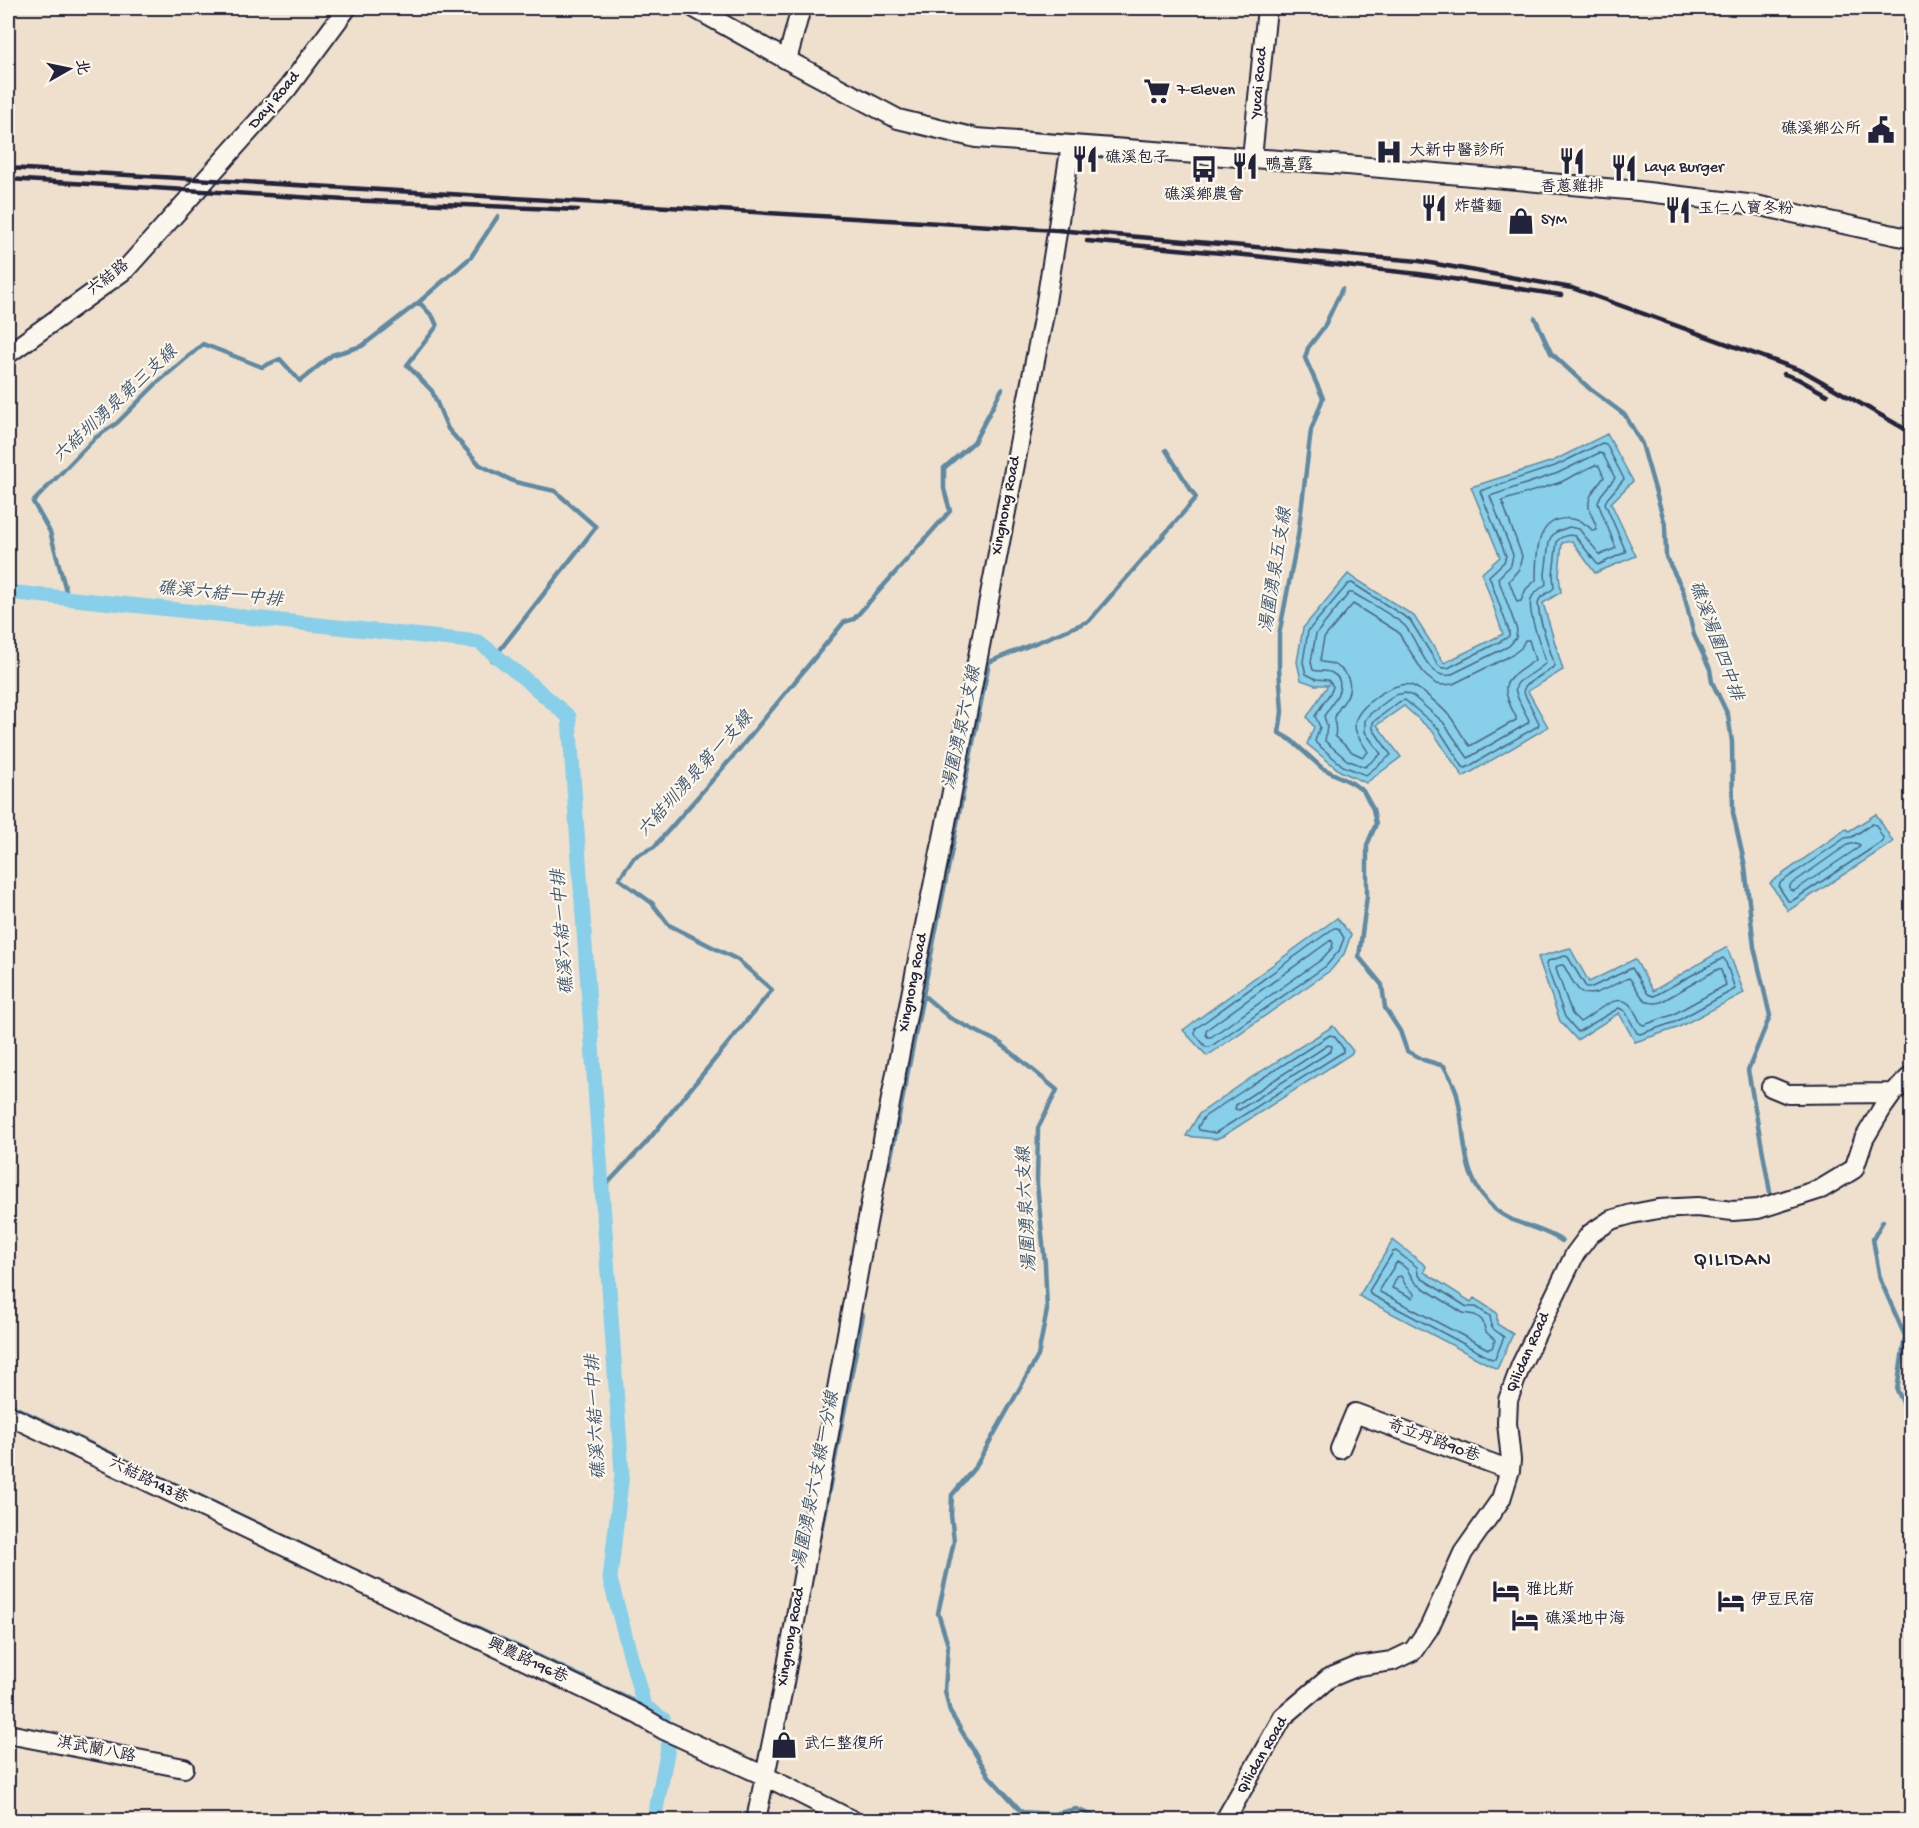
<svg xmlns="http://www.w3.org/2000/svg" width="1919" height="1828" viewBox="0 0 1919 1828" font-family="'Gochi Hand','LXGW WenKai TC',sans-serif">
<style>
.water{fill:#88cfe9;stroke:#5f8aa3;stroke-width:1.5}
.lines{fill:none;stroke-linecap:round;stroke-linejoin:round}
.shore{stroke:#4b6781;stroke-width:1.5}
.stream{stroke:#5f8aa3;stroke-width:4.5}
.canal{stroke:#88cfe9;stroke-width:15}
.minor-casing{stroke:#22223b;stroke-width:22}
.minor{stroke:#fbf7ec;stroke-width:18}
.rail{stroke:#22223b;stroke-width:4.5}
.labels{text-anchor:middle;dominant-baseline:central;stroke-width:4.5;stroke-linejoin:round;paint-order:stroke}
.street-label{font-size:16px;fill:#22223b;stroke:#fbf7ec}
.poi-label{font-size:16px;fill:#22223b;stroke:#fbf7ec;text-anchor:start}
.water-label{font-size:18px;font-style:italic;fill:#41566f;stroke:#fbf7ec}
.quarter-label{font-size:20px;letter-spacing:1.5px;fill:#22223b;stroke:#fbf7ec}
</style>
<rect width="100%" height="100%" fill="#efe0cd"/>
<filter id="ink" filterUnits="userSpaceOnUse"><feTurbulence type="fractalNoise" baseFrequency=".0167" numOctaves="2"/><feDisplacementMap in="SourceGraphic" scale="12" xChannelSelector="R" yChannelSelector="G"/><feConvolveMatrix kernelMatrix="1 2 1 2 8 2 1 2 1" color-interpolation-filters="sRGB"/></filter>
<g filter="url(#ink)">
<path class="water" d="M1607 434 1633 481 1611 503 1636 556 1595 573 1572 541 1562 543 1559 575 1561 592 1543 603 1563 670 1528 691 1548 727 1463 777 1433 732 1404 706 1377 725 1401 757 1366 783 1340 771 1307 744 1314 727 1307 717 1328 685H1315L1301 680 1297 662 1303 628 1348 574 1414 616 1444 663 1503 634 1482 573 1500 557 1471 487 1553 461Z
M1876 814 1893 842 1788 911 1770 883 1846 829 1849 831Z
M1337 918 1351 935 1344 954 1331 970 1207 1056 1183 1030Z
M1727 947 1744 993 1677 1028 1635 1042 1619 1013 1577 1040 1560 1021 1538 957 1570 948 1589 982 1635 959 1653 991Z
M1333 1026 1353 1051 1351 1054 1223 1136 1216 1139 1186 1136 1199 1114 1249 1079Z
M1393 1240 1426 1266 1424 1272 1471 1302 1474 1298 1497 1313V1324L1513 1334 1497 1369 1359 1296Z"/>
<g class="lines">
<path class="shore" d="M1602 443 1606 444 1624 479 1607 499 1605 503 1626 552 1598 565 1575 536C1569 534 1561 536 1557 541L1553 574 1554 588C1550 592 1542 595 1539 600 1534 608 1552 655 1555 666L1526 685 1523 691 1539 723 1538 726 1466 768 1463 767 1438 728 1405 700 1399 702 1373 722V729L1391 755 1366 775 1343 766 1316 743 1315 741 1320 727 1315 716 1332 690 1333 686 1328 680 1316 679 1306 674 1303 662 1308 631 1348 584 1352 583 1410 620 1438 665 1442 668H1448L1505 639 1509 636V631L1489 576 1504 562 1506 556 1480 491 1555 466Z
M1599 453 1603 454 1615 478 1601 495 1598 503 1616 548 1600 555 1579 529 1569 527 1556 532 1551 537 1549 542 1545 574 1546 584C1542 588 1535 591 1532 597 1525 611 1543 648 1546 663 1516 689 1504 675 1529 720L1528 723 1468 758 1443 722 1413 696 1405 693 1395 695 1370 714 1365 720V732L1381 754 1365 767 1347 760 1325 741 1327 726 1324 716C1331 705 1351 683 1332 673 1326 670 1319 672 1313 670L1311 662 1316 634 1349 593H1353C1366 601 1396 617 1405 626 1418 640 1427 680 1450 675L1509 646 1516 638 1517 630 1498 578 1511 565 1513 555 1490 496 1558 473Z
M1595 465 1599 466 1604 477C1597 488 1585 496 1590 511 1592 518 1596 523 1597 530L1593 531C1579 515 1552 513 1542 534 1536 546 1536 567 1536 580L1526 589 1521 601 1517 602 1509 581 1519 569 1522 556 1502 501 1561 482Z
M1353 604 1398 632 1425 675 1436 684 1443 685 1453 684 1512 655 1521 648 1525 640H1529L1535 660C1507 681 1496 680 1516 717V720L1470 746C1463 738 1458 728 1452 719 1445 710 1423 690 1413 686 1396 678 1357 706 1355 723 1354 735 1363 742 1368 752L1363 757 1352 752 1335 736C1337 729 1334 724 1335 718 1335 711 1344 703 1347 697 1356 678 1340 663 1322 662L1320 660 1324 638Z
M1872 824 1876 825 1883 838V841L1792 901H1788L1779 887 1780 883 1845 838 1852 837Z
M1856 843 1860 845 1858 848 1794 891 1790 890V885L1847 845Z
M1334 928H1338L1344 938 1339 951 1326 966 1210 1047H1206L1195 1034V1029Z
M1331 940 1333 943 1332 948 1321 960 1211 1037H1208L1206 1035V1030Z
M1565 956 1568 957 1586 987H1592L1632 968 1648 994 1654 996 1723 958 1725 960 1735 989 1675 1022 1640 1034 1637 1033 1625 1011 1619 1008 1578 1032 1565 1017 1546 964 1548 961Z
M1562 965 1564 966C1569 974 1573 985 1580 991 1592 1001 1616 982 1629 978 1639 988 1641 1008 1661 1002L1718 969 1721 970 1726 985 1672 1015 1644 1025 1641 1024C1638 1018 1635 1011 1631 1006 1617 989 1593 1016 1580 1022L1572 1014 1556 969 1557 966Z
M1330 1035 1334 1036 1343 1048V1052L1220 1130 1215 1133 1199 1130 1198 1127 1204 1117 1253 1084Z
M1328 1045 1332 1046 1331 1051 1239 1110 1235 1109 1236 1105Z
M1396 1251 1417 1267 1418 1274 1421 1278 1467 1307H1476L1490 1316 1492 1328 1504 1337 1495 1359H1492L1370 1294 1369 1291 1393 1252Z
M1397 1262C1411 1269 1408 1275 1417 1284L1463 1313 1475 1315 1482 1320 1486 1332 1495 1340 1492 1348 1488 1349 1380 1292V1288Z
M1401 1276 1406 1286 1415 1294 1413 1298 1392 1288 1397 1277Z"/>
<path class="stream" d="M1342 289 1324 327 1308 348 1305 358 1323 398 1311 430 1298 536 1279 635V668L1282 712 1279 733 1291 740 1322 768 1352 783 1363 791 1373 809 1376 824 1367 845V896L1359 957 1382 985 1385 1008 1400 1031 1407 1051 1424 1060 1444 1066C1448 1074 1453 1082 1456 1091 1468 1133 1457 1178 1496 1210 1514 1225 1541 1227 1562 1241
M419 302 433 317 437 326 407 365 432 391 448 429 480 465 515 482 555 491 596 527 492 660
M1535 318 1551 353 1590 389 1625 415 1642 444 1665 524 1666 557 1683 590 1694 635 1710 669 1712 682 1728 715 1732 742 1733 813 1745 866 1754 947 1770 1016 1748 1070 1770 1192
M68 598 50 532 33 502 95 438 117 423 158 382 203 344 262 367 280 359 300 381 332 355 362 346 419 302 471 257 498 216
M889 1167 923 995
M602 1189 645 1144 772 990 738 960 669 925 652 903 619 879 634 857 654 847 736 753 844 622 854 619 950 511 944 489V468L974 442 1002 389
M1883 1221 1873 1239 1880 1279 1905 1336 1897 1390 1912 1421
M8 1404 319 1553
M820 1536 863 1315
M468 1623 644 1706
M1249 1816V1820
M1101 1820 1099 1818 1076 1809 1054 1814 1022 1812 989 1776 950 1712 945 1691 948 1645 938 1613 954 1541 951 1515 952 1495 976 1466 1038 1356 1047 1310 1045 1264 1037 1184 1038 1128 1057 1090 1000 1043 950 1018 923 995 989 662 1089 621 1196 498 1166 450"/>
<path class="canal" d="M8 592 479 642 531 684 569 717 622 1473 610 1579 644 1706 663 1719
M654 1820 669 1743"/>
<defs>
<path id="minor" d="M694 8 787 60 898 119 976 138 1347 165 1639 191 1756 205 1912 239
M787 60 801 8
M1252 158 1267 8
M8 354 126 269 287 89 347 8
M1771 1087 1788 1094 1893 1093
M8 1415 637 1714 664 1730 765 1776 852 1820
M1340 1449 1355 1413 1510 1470
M8 1734 184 1768
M756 1820 783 1688 867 1223 917 964 945 828 1044 314 1071 145
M1225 1820 1283 1717 1329 1678 1358 1666 1392 1661 1413 1651 1429 1628 1463 1553 1501 1499 1510 1470 1511 1460 1507 1423 1508 1400 1521 1365 1575 1254 1590 1234 1611 1220 1632 1214 1658 1209 1697 1207 1733 1211 1758 1209 1821 1189 1854 1169 1864 1139 1883 1107 1893 1093 1912 1075"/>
</defs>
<use href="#minor" class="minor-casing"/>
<use href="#minor" class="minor"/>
<path class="rail" d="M8 168 1057 230 1419 261 1572 288 1805 372 1912 433
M8 179 346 200 578 210
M1087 241 1255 256 1419 274 1561 295
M1784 374 1798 379 1827 395"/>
</g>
</g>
<defs>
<symbol id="supermarket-bare" viewBox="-9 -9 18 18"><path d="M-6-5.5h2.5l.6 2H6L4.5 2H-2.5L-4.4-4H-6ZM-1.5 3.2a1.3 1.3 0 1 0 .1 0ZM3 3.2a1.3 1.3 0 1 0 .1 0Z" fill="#22223b" stroke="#fbf7ec" stroke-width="2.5" paint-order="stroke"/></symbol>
<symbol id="civic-bare" viewBox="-9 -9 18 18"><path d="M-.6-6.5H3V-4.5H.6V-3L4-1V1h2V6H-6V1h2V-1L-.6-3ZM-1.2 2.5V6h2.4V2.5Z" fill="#22223b" stroke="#fbf7ec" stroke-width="2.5" paint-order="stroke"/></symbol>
<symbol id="hospital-bare" viewBox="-9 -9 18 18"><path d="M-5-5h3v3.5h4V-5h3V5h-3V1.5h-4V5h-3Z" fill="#22223b" stroke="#fbf7ec" stroke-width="2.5" paint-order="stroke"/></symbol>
<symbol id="restaurant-bare" viewBox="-9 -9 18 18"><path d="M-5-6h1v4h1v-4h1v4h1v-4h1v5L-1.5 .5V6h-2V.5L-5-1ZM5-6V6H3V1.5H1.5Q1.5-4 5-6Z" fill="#22223b" stroke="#fbf7ec" stroke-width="2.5" paint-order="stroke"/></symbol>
<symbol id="bus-bare" viewBox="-9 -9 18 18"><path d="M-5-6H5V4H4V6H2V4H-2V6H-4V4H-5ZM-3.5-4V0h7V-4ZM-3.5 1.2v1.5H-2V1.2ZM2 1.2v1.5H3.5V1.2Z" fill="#22223b" stroke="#fbf7ec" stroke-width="2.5" paint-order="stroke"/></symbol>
<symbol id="shop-bare" viewBox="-9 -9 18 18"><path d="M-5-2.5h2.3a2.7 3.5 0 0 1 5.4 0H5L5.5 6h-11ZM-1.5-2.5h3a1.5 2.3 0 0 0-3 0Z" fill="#22223b" stroke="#fbf7ec" stroke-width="2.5" paint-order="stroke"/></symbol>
<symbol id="hotel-bare" viewBox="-9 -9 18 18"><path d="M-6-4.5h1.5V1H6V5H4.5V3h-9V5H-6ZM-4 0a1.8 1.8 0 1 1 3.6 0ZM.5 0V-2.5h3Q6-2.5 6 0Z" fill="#22223b" stroke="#fbf7ec" stroke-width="2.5" paint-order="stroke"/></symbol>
</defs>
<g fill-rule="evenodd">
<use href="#supermarket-bare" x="1138" y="72" width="38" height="38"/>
<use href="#civic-bare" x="1862" y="111" width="38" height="38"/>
<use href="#hospital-bare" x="1370" y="133" width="38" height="38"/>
<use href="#restaurant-bare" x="1066" y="140" width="38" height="38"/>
<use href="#restaurant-bare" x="1553" y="142" width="38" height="38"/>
<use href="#restaurant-bare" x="1226" y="147" width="38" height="38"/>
<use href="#restaurant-bare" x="1605" y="149" width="38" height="38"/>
<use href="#bus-bare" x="1185" y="150" width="38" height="38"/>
<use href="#restaurant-bare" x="1415" y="189" width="38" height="38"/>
<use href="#restaurant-bare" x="1659" y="191" width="38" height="38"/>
<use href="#shop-bare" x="1502" y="202" width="38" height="38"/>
<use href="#hotel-bare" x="1487" y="1572" width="38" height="38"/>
<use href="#hotel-bare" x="1712" y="1582" width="38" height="38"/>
<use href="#hotel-bare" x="1506" y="1601" width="38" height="38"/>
<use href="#shop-bare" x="765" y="1726" width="38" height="38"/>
</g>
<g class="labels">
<g class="street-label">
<text transform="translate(1260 83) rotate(-85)">Yucai Road</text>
<text transform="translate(275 101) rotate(-50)">Dayi Road</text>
<text transform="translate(109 279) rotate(-38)">六結路</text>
<text transform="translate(1007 506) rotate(-79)">Xingnong Road</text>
<text transform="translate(914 983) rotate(-79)">Xingnong Road</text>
<text transform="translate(1529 1353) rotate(-66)">Qilidan Road</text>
<text transform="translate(1433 1442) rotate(20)">奇立丹路90巷</text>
<text transform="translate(148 1482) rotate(26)">六結路143巷</text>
<text transform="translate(792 1637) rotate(-80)">Xingnong Road</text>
<text transform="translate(527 1662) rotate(25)">興農路196巷</text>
<text transform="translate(96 1751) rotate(11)">淇武蘭八路</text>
<text transform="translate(1263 1756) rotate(-60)">Qilidan Road</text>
</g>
<g class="poi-label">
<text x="1177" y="91">7-Eleven</text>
<text x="1861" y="130" text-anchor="end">礁溪鄉公所</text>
<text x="1409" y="152">大新中醫診所</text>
<text x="1105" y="159">礁溪包子</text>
<text x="1265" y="166">鴨喜露</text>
<text x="1644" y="168">Laya Burger</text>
<text x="1572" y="188" text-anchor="middle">香蔥雞排</text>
<text x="1204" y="196" text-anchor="middle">礁溪鄉農會</text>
<text x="1454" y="208">炸醬麵</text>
<text x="1698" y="210">玉仁八寶冬粉</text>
<text x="1541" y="221">SYM</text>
<text x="1526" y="1591">雅比斯</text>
<text x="1751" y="1601">伊豆民宿</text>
<text x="1545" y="1620">礁溪地中海</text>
<text x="804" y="1745">武仁整復所</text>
</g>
<g class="water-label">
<text transform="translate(116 405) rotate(-43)">六結圳湧泉第三支線</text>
<text transform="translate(1277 570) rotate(-81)">湯圍湧泉五支線</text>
<text transform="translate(220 595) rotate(6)">礁溪六結一中排</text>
<text transform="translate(1715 641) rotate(70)">礁溪湯圍四中排</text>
<text transform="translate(963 728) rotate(-78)">湯圍湧泉六支線</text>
<text transform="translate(696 775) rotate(-48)">六結圳湧泉第一支線</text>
<text transform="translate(564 932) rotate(-94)">礁溪六結一中排</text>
<text transform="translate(1028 1209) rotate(-93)">湯圍湧泉六支線</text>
<text transform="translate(597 1417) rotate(-93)">礁溪六結一中排</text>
<text transform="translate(817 1480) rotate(-79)">湯圍湧泉六支線一分線</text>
</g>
<g class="quarter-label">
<text x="1733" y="1261">QILIDAN</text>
</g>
</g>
<rect width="1919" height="1828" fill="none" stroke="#fbf7ec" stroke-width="30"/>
<rect x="15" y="15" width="1889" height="1798" fill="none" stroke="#22223b" stroke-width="2" filter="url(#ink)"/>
<g transform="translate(69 69) rotate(81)" stroke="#fbf7ec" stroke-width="4.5" paint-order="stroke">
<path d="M0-4.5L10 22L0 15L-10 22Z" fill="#22223b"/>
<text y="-9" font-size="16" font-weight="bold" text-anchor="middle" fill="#22223b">北</text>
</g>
</svg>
